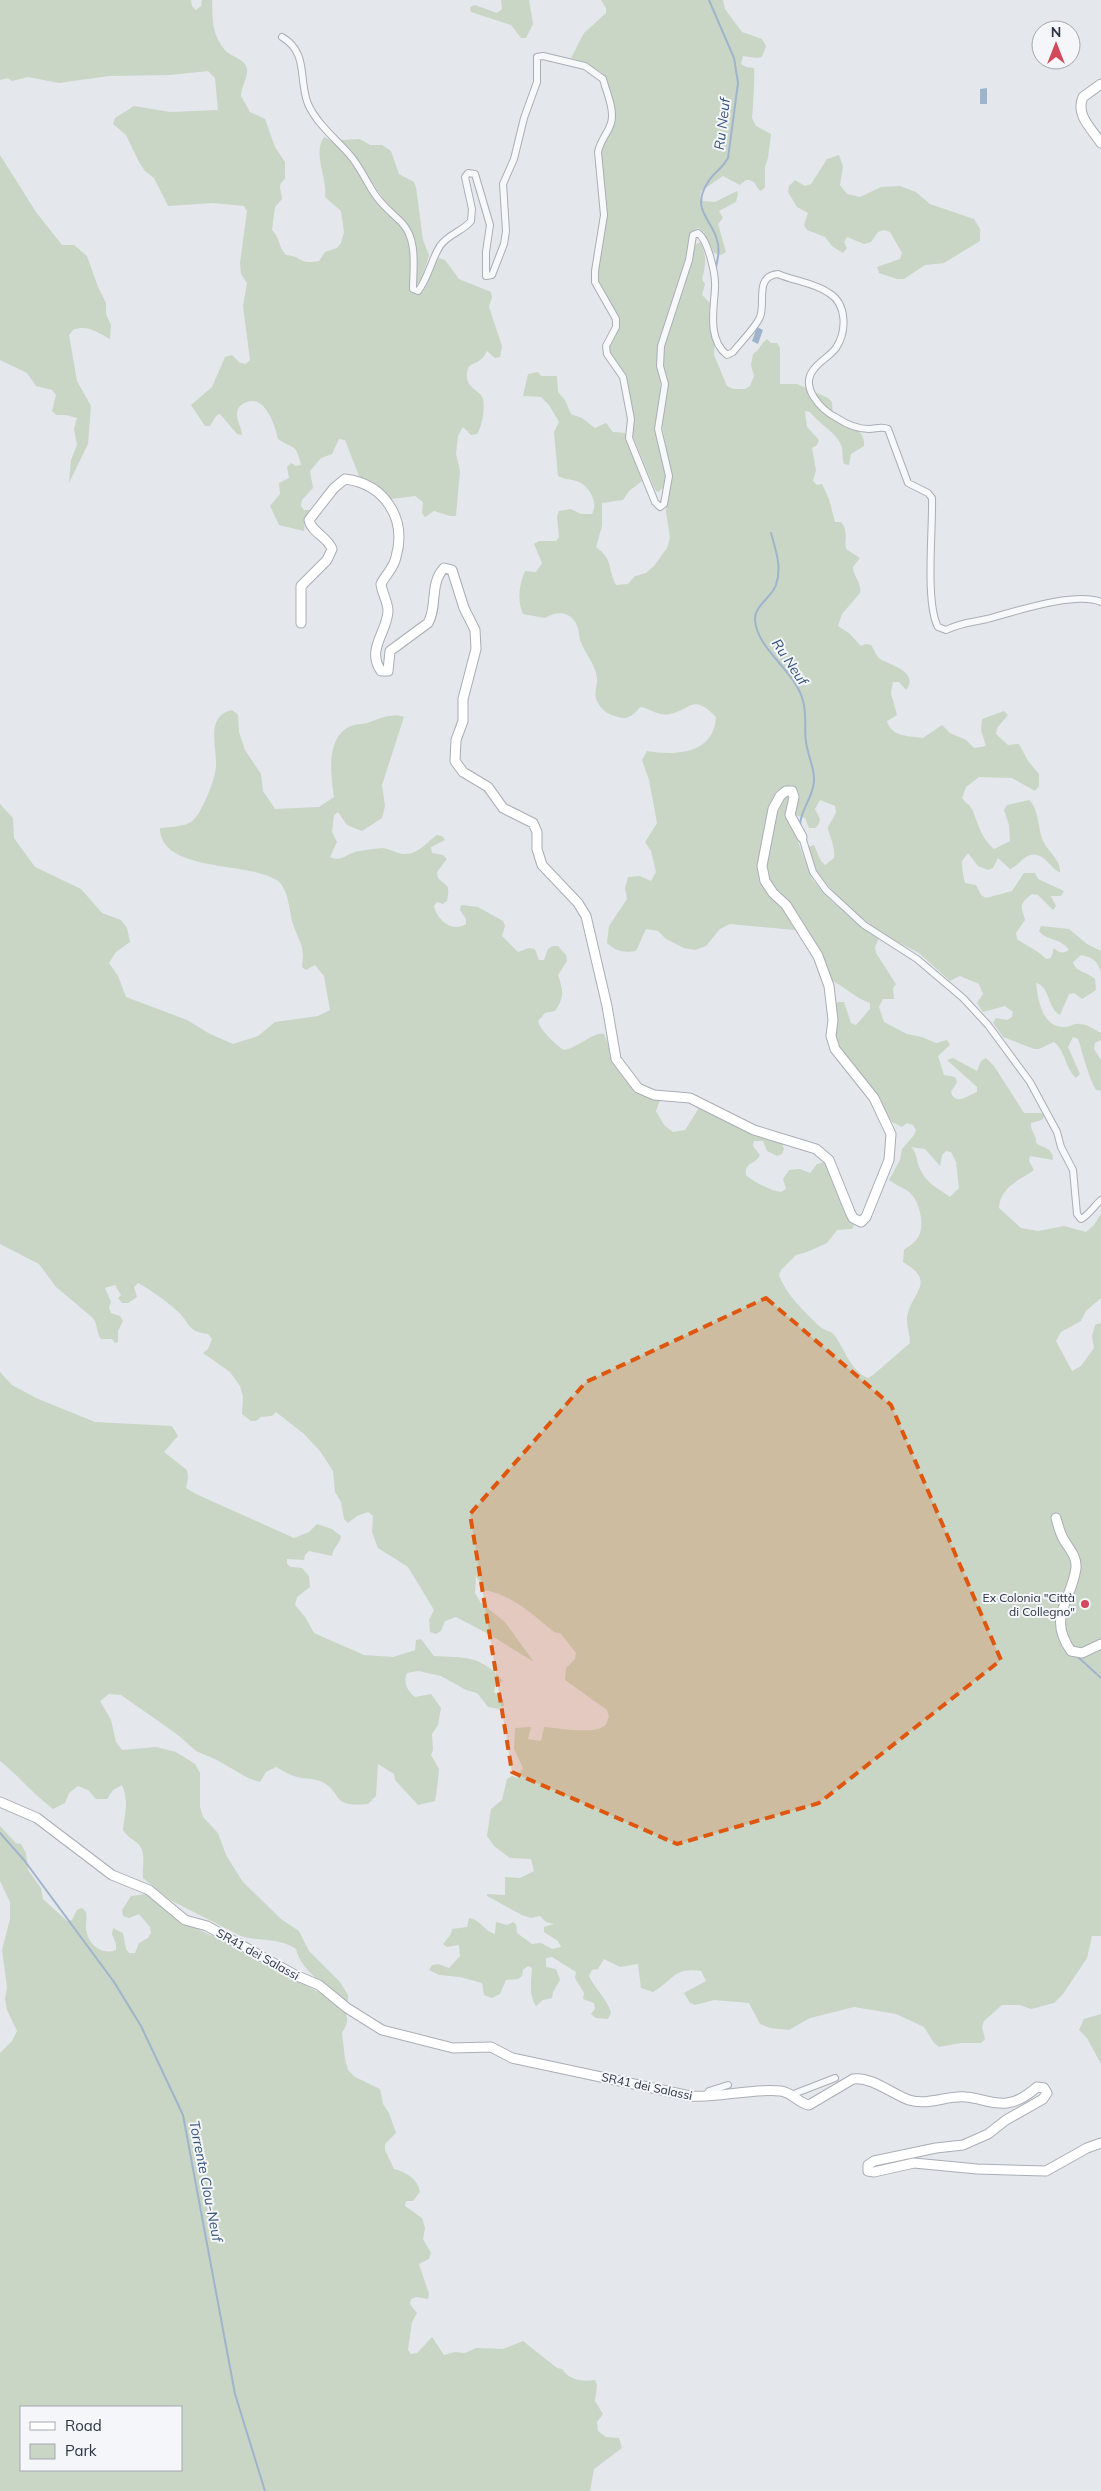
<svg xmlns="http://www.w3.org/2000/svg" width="1101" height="2491" viewBox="0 0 1101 2491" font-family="Mulish,sans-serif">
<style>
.green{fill:#c9d6c5;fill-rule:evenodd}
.water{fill:#9fb4cc}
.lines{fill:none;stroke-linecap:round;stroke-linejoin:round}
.stream{stroke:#9fb4cc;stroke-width:2}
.street-casing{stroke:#a9aeb7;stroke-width:8}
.secondary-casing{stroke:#a9aeb7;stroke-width:11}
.street{stroke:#f7f8fa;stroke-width:6}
.secondary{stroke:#fff;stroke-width:9}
.marked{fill:#df570f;fill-opacity:0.2;stroke:#df570f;stroke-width:4;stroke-dasharray:10 6;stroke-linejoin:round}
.poi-dot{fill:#d1495b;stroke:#f4f6f9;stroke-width:2}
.labels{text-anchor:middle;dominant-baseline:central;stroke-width:4;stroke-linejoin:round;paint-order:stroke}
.poi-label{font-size:12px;fill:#2b3445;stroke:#f4f6f9;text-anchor:end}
.street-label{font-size:12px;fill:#2b3445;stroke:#f4f6f9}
.water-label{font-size:14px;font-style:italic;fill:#34527a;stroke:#f4f6f9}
</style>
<rect width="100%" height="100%" fill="#e4e7ec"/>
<path class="green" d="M0 0H191L192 6 196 10 201 6 202 0H212C213 20 211 31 224 49 230 57 245 58 247 69 248 77 241 87 241 96L250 112 265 119 275 147 285 162V179C276 186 282 190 282 199L275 207 272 230C280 237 278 247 286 255 302 256 298 265 319 261L325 252 337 248 341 243 344 232 341 211 325 197C328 179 312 154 324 137 346 144 361 181 375 198 383 209 396 218 403 230 413 247 412 271 411 290L419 294C432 287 427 266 439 258L445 260 459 279 491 292 492 297 489 307 502 346 500 357 495 358 487 351C485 354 483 359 480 360 476 364 470 363 468 369 463 384 474 388 481 395 487 402 482 428 477 434L471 435 463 427 458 436 456 454 460 471 456 516H450L434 511 425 517 422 513 423 502 415 496 392 499 359 476 345 440 339 439 332 454 321 458 310 471 313 488 302 500 301 506 304 510H315L305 520 304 531 279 525 270 506 280 494 279 483 289 478 287 467 291 463 296 466 301 465C296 442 293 450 278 439 275 425 265 395 247 402 241 404 238 407 237 413 236 421 242 427 242 435L237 434 220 414 216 416 210 426H205L191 405 212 387 225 357 232 355 240 363 246 364 250 360 243 306 247 283 241 274 240 263 247 211 244 206 213 203 168 206 154 178 145 171 139 162 126 135 113 124 115 118 134 106 170 112 218 110 215 78 208 71 170 75 109 76 59 83 28 77 12 81 7 78 0 80Z
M501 0H529L533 24 526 38H521L511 25 471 12 470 7 475 5 497 13 502 9Z
M601 0H723L725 9 742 32 762 39 766 46 762 57 757 58 743 56 741 64 746 67 754 68C755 73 753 113 752 118L756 126 771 134 768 158 765 167V187L761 191C754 187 758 180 746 180L740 185 723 176 701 191 700 197 703 201 715 202 737 191 738 194 736 202 719 211 723 218 718 224 726 252 721 255 714 253 703 231 698 228 691 232 682 273 659 345 661 395 656 426 657 441 666 467 664 487 658 492 655 490 633 437V414L624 373 608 349 617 329 597 278 606 215 599 160 601 148 613 127 615 114 607 82 602 73 585 62 571 58 584 33 606 13V8Z
M360 139 370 145H382L391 151 399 174 414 182 416 187 423 240 429 255 420 285 416 283 414 244 353 154 341 140Z
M0 155 36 212 62 245H74L87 256 98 287 106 303V314L111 325 110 339C98 333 87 324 73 330L69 335 77 381 91 406 88 444 69 483 71 460 77 445 74 429 77 418 66 415H56L52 411 56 395 52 390 36 386 27 373 0 360Z
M839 155 843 166 840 185 847 194 860 197 881 187 900 186 916 192 930 204 974 219 980 229V241L944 263 925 265 904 279H897L879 273 877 267 900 259 902 253 890 232 884 230 878 232 871 242 864 244 847 237 844 242 847 248 843 253 832 246 825 237 807 230 804 225 808 213 797 207 788 192 789 186 795 180 805 186 811 184 827 159Z
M700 242C707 255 706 265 702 279L705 284 702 295 710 303 709 318 715 339 714 355 727 386 733 389H745L750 386 754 376 751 365 753 354C760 350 761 343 767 339L771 343H777L780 348V384H797L828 398 832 402 833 419C846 425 866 428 864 446L851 454 849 465 844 464C842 458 843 453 842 448 840 435 819 424 810 412L805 411 807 427 819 440 817 445 812 448 816 470 813 481 817 485 822 484 829 499 835 522H841C849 532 844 539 846 549L860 558 853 567C853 577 862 582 860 593L842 614 838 626 849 633 861 646 866 644 871 645C874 649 876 656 880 659 890 665 920 672 906 690L899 682H893L891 693 897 715 887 721C891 737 910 736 923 738L942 725 950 733 966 740 974 748 986 746 981 730 982 719 1004 711 1008 715 997 728 996 734 1008 745 1019 744 1028 761 1039 774V786L1035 791 1012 778 979 777 966 787 962 798C965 803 971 805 973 811 979 826 981 838 994 849L1010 841 1009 825 1004 810 1007 805 1029 800C1039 809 1038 829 1043 841 1048 852 1061 860 1060 872 1050 869 1044 851 1030 855 1023 857 1018 866 1010 869L998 858 993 868 988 870 978 866 968 853 962 861C962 868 963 876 965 883L976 885 981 895 986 898 1012 891 1024 873H1035L1038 879 1064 891 1061 896H1051L1056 906 1053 910 1038 895 1032 894C1017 905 1022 907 1025 920L1016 933 1017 939C1027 947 1037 949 1046 959L1051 958 1054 948C1059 953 1063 954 1069 950 1062 938 1046 941 1039 931L1041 926 1069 929 1087 944 1101 951V972C1097 960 1093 958 1081 955L1073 962C1076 973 1087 971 1095 979L1096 990 1082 999 1074 993 1069 994 1060 1015C1047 1008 1050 986 1036 983 1038 1000 1042 1028 1065 1027 1070 1027 1074 1023 1080 1024 1087 1024 1095 1030 1101 1033V1040L1095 1043 1094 1049 1101 1060V1091L1096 1090C1087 1074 1084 1056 1078 1039L1073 1037 1068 1047 1080 1074 1076 1078C1065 1068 1066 1052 1054 1042L1039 1049H1034L1003 1037 993 1023 996 1018 1007 1020 1012 1017 1013 1012 1005 1006 983 1012 977 1003 983 994 979 984 960 976 950 981 919 953 884 935 844 904 814 869 808 847 814 845 821 861 825 865 834 858C836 846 827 831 828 827 830 822 834 818 836 812L835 806 820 800 815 809 820 819 819 824 815 828H809L805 818 795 815C793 806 799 798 796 789 788 785 783 787 776 792L770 809 763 882 768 895 787 912 795 930 730 924 720 929 706 946 695 950 684 948 666 939 658 931 646 929 636 951C623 953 616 951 607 943L609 926 627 899 625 888 628 877 640 876 651 881 656 872 651 851 645 842 657 823 649 780 642 760 647 751C676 756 714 754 716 717 693 693 692 709 670 714 659 717 650 708 640 707 634 715 628 720 618 717 609 715 601 710 597 701 593 693 598 686 597 678 596 665 584 652 580 640 579 636 579 632 578 628 572 611 558 610 545 618L523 614C517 601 519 585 525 571L536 572 542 563 534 544 539 541H556L559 537 557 516 559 511 571 509 581 514H592C598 504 591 489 581 483 574 479 565 480 558 476L554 432 559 422 549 405 541 397 523 396 528 374 538 372 541 376H557L558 392 565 400 571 414 582 418 595 428 606 423 613 432 625 433 642 481 629 491 623 500 602 503V526L596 547C614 560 607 568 616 585L628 584 635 576 646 573 654 566 667 548 670 537 666 512 670 468 662 425 663 348 695 245Z
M232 710 238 715 239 732 245 750 261 774 263 791 275 809 319 807 334 797C331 775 325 737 351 726 357 724 364 724 370 722 381 718 392 713 404 717L382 785 385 806 382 818 362 831 347 825 338 812 334 815 332 832 337 842 330 857C341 862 345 855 355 852 357 851 380 848 382 848 393 849 400 857 412 853 423 849 428 841 437 835L442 836 445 840 431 847 432 853 443 855 447 859 437 872 438 878C448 888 450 884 447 901L443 904 437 902 434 906C437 920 452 933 466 924V919L460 910 461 905 478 907 503 921 505 926 502 936 518 952 529 948 535 949 539 960H544L548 949 553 946H558L566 955 567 961 558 975C563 990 565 997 555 1011L545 1013 538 1021C540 1030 556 1045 564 1050 578 1048 593 1032 604 1034L615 1063 630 1085 640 1093 660 1100 656 1111 664 1125 673 1132 685 1130 699 1108 738 1126 780 1139 784 1149 782 1154 777 1156 767 1151 763 1141H754L753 1146 760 1155C755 1165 744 1162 746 1175 752 1181 773 1192 781 1192L786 1189 783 1179 789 1170 800 1169 810 1173 817 1164 825 1162 854 1226 852 1229 837 1230 827 1243 807 1252 796 1255 781 1270 779 1275C786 1295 805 1312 819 1326 824 1331 831 1330 835 1336 845 1350 851 1371 868 1378L873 1375 910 1343C910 1335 907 1327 907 1319 909 1293 939 1283 903 1262L904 1250C911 1245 918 1240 920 1233 924 1221 919 1200 909 1192 904 1188 897 1186 889 1180L900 1160 902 1149 914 1135 916 1130 913 1125 907 1123 902 1127 892 1122 839 1052 835 1040 834 1006 838 1002H844L851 1023 856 1025 870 1009V1003C855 998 845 987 831 980L769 881C763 855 772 822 782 798L790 795 788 815 812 879 828 898 867 931 879 938 875 947 876 953 896 984 893 988 894 999H883L879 1007 884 1022 907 1034 922 1037 936 1043 947 1040 950 1045 938 1056 944 1075 955 1077 957 1082 951 1092C955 1106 967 1096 977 1092V1087L947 1060 953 1058 977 1071 981 1061 986 1058 994 1066 1024 1113H1041L1045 1115 1042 1120 1031 1123C1030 1131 1037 1135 1036 1143 1044 1149 1053 1147 1053 1160L1030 1156 1029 1161 1034 1170C1020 1180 1000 1187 999 1208L1021 1228 1038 1231 1064 1226 1086 1232 1094 1225 1101 1214V1298L1086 1311 1081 1321 1061 1332 1056 1341 1072 1371 1081 1366 1094 1348 1092 1336 1095 1325 1101 1323V1936H1092L1087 1958 1063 1994 1054 2003 1031 2009 1020 2005H1002L984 2021 982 2027 985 2039 981 2043H961L939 2047 934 2043 924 2027 896 2014 854 2007 810 2018 789 2030 770 2028 760 2024 749 2003 714 2000 695 2005 690 2003 684 1993 706 1981 701 1971C673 1967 674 1980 653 1992L641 1988 638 1964 620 1967 604 1959 598 1969 592 1970 589 1976C595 1989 608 2000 611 2013L608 2019 596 2018 591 2014 595 2009 594 2003 583 1999 584 1993 575 1978 576 1972 552 1957 546 1958V1967L556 1969 560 1980 553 1992 552 1998 543 2000 536 2006C529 1996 531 1981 532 1968L528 1966 523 1970 522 1976 518 1979 506 1980 500 1994 492 1998 484 1995 482 1983 460 1977 439 1975 429 1970 432 1965 438 1964 449 1968 460 1956 459 1945 447 1947 443 1944 451 1934 452 1929 467 1927 469 1918C480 1919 484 1931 495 1934L496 1922 507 1925 513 1922 516 1924 517 1933 532 1944 541 1943 552 1949 561 1947 558 1941 544 1932V1927L554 1924 546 1922 540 1916 531 1918 522 1915 487 1896V1894L505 1895V1877L520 1878 534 1871 531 1859 510 1858 494 1846 487 1836 491 1809 502 1800 507 1779 512 1776 517 1778 523 1768 514 1749 515 1728 531 1727 528 1739 541 1741 544 1727C558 1728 591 1734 603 1727 607 1725 607 1720 609 1717L607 1710 565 1680 566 1668 575 1659 576 1653 561 1634 554 1632C533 1615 511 1594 484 1590L476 1576 475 1593 481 1603 505 1622 534 1662 492 1636 456 1617 445 1621 441 1631 436 1634 430 1632 429 1620 434 1610 408 1567 378 1548 372 1532 373 1516 368 1512 357 1516 348 1523 344 1519 341 1502 335 1492 333 1471 320 1451 304 1434 276 1412 272 1416 261 1417 256 1421H251L242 1414 243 1397 240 1386 230 1372 203 1353 208 1349 212 1339 208 1334C186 1332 190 1321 176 1310 165 1300 151 1290 138 1283L134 1287 137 1297 128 1303H122L118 1298 121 1295 115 1285 105 1288 111 1302 109 1307 111 1313 120 1316 123 1321 118 1331V1342L115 1343 112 1339H101C96 1332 98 1325 93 1318L56 1287 39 1264 0 1244V804L13 818 14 838 35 867 81 889 102 913 121 920 127 928 130 942 116 952 109 963 118 976 126 997 187 1020 210 1034 233 1044 258 1036 275 1022 318 1016 330 1010 324 976 315 965 306 970 302 967C305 944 300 945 293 924 289 912 289 889 278 881 250 861 160 873 160 828 171 827 182 827 191 822 201 816 216 778 216 766 217 747 205 716 232 710ZM911 1147 925 1149 940 1166 942 1155 946 1151 951 1152 956 1162 959 1188 950 1197C939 1189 926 1183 920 1169 916 1162 918 1153 911 1147Z
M0 1372 12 1385 36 1398 95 1422 172 1426 178 1436 164 1452 187 1470 188 1478 186 1488 196 1494 294 1538 309 1532 317 1524 332 1529 341 1536C340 1544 333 1547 332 1556L309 1551 305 1555 304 1560 287 1559V1564L291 1567 302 1568 309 1576 310 1587 297 1597 295 1605 305 1617 314 1633 364 1655 393 1657 415 1650 416 1640 421 1639 434 1656C466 1658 479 1654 503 1681L495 1687 494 1692 503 1699 504 1705 499 1709 488 1707 477 1693 466 1690 441 1676 418 1671 407 1673C403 1683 407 1690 415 1697L431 1694 441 1708 438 1725 432 1734 433 1750 431 1755 439 1769C439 1772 436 1799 435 1801L418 1805 395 1780 394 1774 378 1764 376 1796 368 1804C328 1808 344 1791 320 1781 312 1778 304 1779 297 1777 289 1775 282 1770 276 1767L266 1772 260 1782 248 1778 217 1760 196 1751 178 1735 121 1695 109 1694 100 1701 111 1720 116 1742 122 1750 156 1747 176 1752 195 1764 200 1773V1807L203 1817 218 1833 226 1855 243 1882 281 1919 299 1931 309 1951 340 1982 348 1995V2004C330 1988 301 1972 296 1949 279 1937 260 1942 241 1936L170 1900 143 1878C142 1868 146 1855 140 1846 136 1840 130 1840 123 1830 125 1812 129 1801 122 1785L113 1790 107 1799H96L88 1790 78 1786 69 1793 65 1803 53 1809C34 1795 19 1776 0 1761Z
M0 1826 16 1843 21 1844 26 1853 28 1870 41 1888 43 1899 67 1921 72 1920 77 1910 82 1908 86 1912C87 1917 86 1922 86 1928 87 1943 101 1956 116 1950V1944L112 1934 113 1928 123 1933 126 1949 129 1953H135L139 1943 148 1938 151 1933 150 1927 139 1914 129 1918 123 1916 122 1910 131 1896 146 1894 182 1922 219 1939 326 1996C341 2010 355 2012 342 2033L345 2059 348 2070 355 2077 380 2089 383 2104 389 2113 396 2133 385 2144V2150L394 2169C406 2172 418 2179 420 2192L413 2201H406L405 2206 422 2218 425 2228 423 2239 431 2253 429 2259 419 2264 429 2294 428 2299 417 2297 411 2299 410 2304 417 2313 412 2322 408 2350 411 2354 417 2353 432 2337 444 2355 455 2352 465 2353 476 2348 503 2349 523 2341 557 2368 562 2369C569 2380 582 2382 595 2380L597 2385 595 2401 603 2414 597 2422 598 2431 606 2437 619 2438 622 2448 594 2469 590 2491H0V2053L12 2041 17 2031 7 2010 5 1999 7 1987 2 1950 10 1919V1902L0 1881ZM21 2407H181V2470H21Z
M1101 2014V2064L1087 2038 1079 2030 1084 2019Z"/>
<path class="water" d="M987 88V104H980V89Z
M757 327 763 330 758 344 752 341Z"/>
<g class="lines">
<path class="stream" d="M709 0 734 58 738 83 728 158C723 168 713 173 708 182 690 210 712 219 717 240 720 249 718 258 716 267
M771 533C776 551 782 567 776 585 772 597 754 606 755 620 757 650 796 671 803 701 807 714 804 729 806 742 808 757 817 773 813 787 810 802 800 811 800 826
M1078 1657 1101 1678
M0 1833 24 1860 114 1982 141 2026 183 2115 235 2394 265 2491"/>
<defs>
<path id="street" d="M282 37C309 53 298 79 308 104 317 124 335 138 349 154 360 166 366 182 376 196 383 206 393 214 402 223 418 240 413 268 413 289L418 291C428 279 431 260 440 246 448 234 462 232 471 221L472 209 465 177 468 173 475 174 490 225 486 252V276L492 275 504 244 506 231 503 184 514 159 524 118 537 82V57L543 56 585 66 603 79C606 91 615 110 611 123 608 133 600 141 598 152L604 215 595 271V282L616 319V327L606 346 607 354 623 377 631 419 629 438 655 502 660 507 664 504 669 476 658 429 665 384 660 366 661 346 689 260 693 235 698 233C708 240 716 275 715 288 714 309 707 339 727 355L733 352C740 343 756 327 760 317 766 303 754 276 778 274 794 281 815 283 829 293 847 304 847 331 836 348 830 356 820 361 814 369 799 387 821 410 837 418 846 424 858 429 869 429 876 429 881 426 888 429L908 483 928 493 932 498C933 529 925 603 938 627L946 630C963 622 970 623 987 619 1014 612 1075 591 1101 602
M802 837 813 872 826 890 864 925 917 959 963 998 988 1025 1030 1082 1057 1132 1061 1147 1073 1170 1077 1214 1081 1219C1088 1216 1094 1206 1101 1200
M791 2095 835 2078
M705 2097 709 2091 728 2085"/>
<path id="secondary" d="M1101 84 1083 97C1075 115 1092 129 1101 143
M301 623V586L327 560 332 549C328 537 311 532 309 520L334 488 345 479C385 484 407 519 396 557 394 568 386 574 381 584 382 593 388 602 388 611 387 633 366 649 381 671H388L390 651 428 623C438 606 429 584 444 568L452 570 464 608 475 630 476 649 463 699V721L456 740 455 761 463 772 488 787 503 808 533 823 537 832V849L542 865 578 903 586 916 607 1006 616 1059 638 1088 654 1095 690 1098 754 1130 816 1149 829 1160 850 1212 853 1218 861 1222 866 1217 889 1160 891 1134 874 1098 835 1049 831 1036 833 1020 829 986 818 956 786 905 773 893 765 881 762 866 773 809 780 796 786 791H792L794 797 790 815 802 837
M1056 1518C1058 1525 1060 1534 1064 1540 1069 1549 1077 1556 1076 1568 1071 1603 1047 1616 1071 1651L1082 1653 1101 1644
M0 1802 37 1818 112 1875 149 1890 185 1920 207 1926 295 1975 319 1985 347 2008 382 2030 453 2048 491 2047 512 2058 690 2096C721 2098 750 2088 781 2091 793 2093 798 2103 809 2105L853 2079C871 2076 892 2094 909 2100 929 2106 947 2095 966 2097 980 2098 993 2105 1007 2103 1018 2102 1029 2094 1037 2087L1044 2088 1047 2093 1043 2099 1006 2120 988 2134 963 2145 936 2148 874 2161 868 2165V2171L874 2172 914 2163 977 2169 1046 2171 1087 2148 1101 2143"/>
</defs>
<use href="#street" class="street-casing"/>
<use href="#secondary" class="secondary-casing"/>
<use href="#street" class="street"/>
<use href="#secondary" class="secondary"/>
</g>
<path class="marked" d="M766 1298 891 1405 1001 1660 819 1803 677 1844 512 1772 470 1514 586 1382Z"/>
<circle class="poi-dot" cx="1085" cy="1604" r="5"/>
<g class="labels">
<g class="poi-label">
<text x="1075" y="1597">Ex Colonia "Città<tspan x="1075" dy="14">di Collegno"</tspan></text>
</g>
<g class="street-label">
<text transform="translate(258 1954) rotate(29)">SR41 dei Salassi</text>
<text transform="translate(647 2086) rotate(12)">SR41 dei Salassi</text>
</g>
<g class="water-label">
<text transform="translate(722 124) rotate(-83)">Ru Neuf</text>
<text transform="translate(790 662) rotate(56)">Ru Neuf</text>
<text transform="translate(206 2181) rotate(79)">Torrente Clou-Neuf</text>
</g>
</g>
<rect x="20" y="2406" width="162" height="65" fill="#f4f6f9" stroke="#a4a8b1"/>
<rect x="30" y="2422" width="25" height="8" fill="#ffffff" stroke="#a4a8b1"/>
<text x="65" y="2431" font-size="15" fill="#2b3445">Road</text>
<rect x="30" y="2444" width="25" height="15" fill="#c9d6c5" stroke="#a4a8b1"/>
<text x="65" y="2456" font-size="15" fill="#2b3445">Park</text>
<g transform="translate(1056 45)"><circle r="24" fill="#f4f6f9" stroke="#a4a8b1"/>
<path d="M0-4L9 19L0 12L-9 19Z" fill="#d1495b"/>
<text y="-8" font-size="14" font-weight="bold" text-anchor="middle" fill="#2b3445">N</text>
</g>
</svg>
